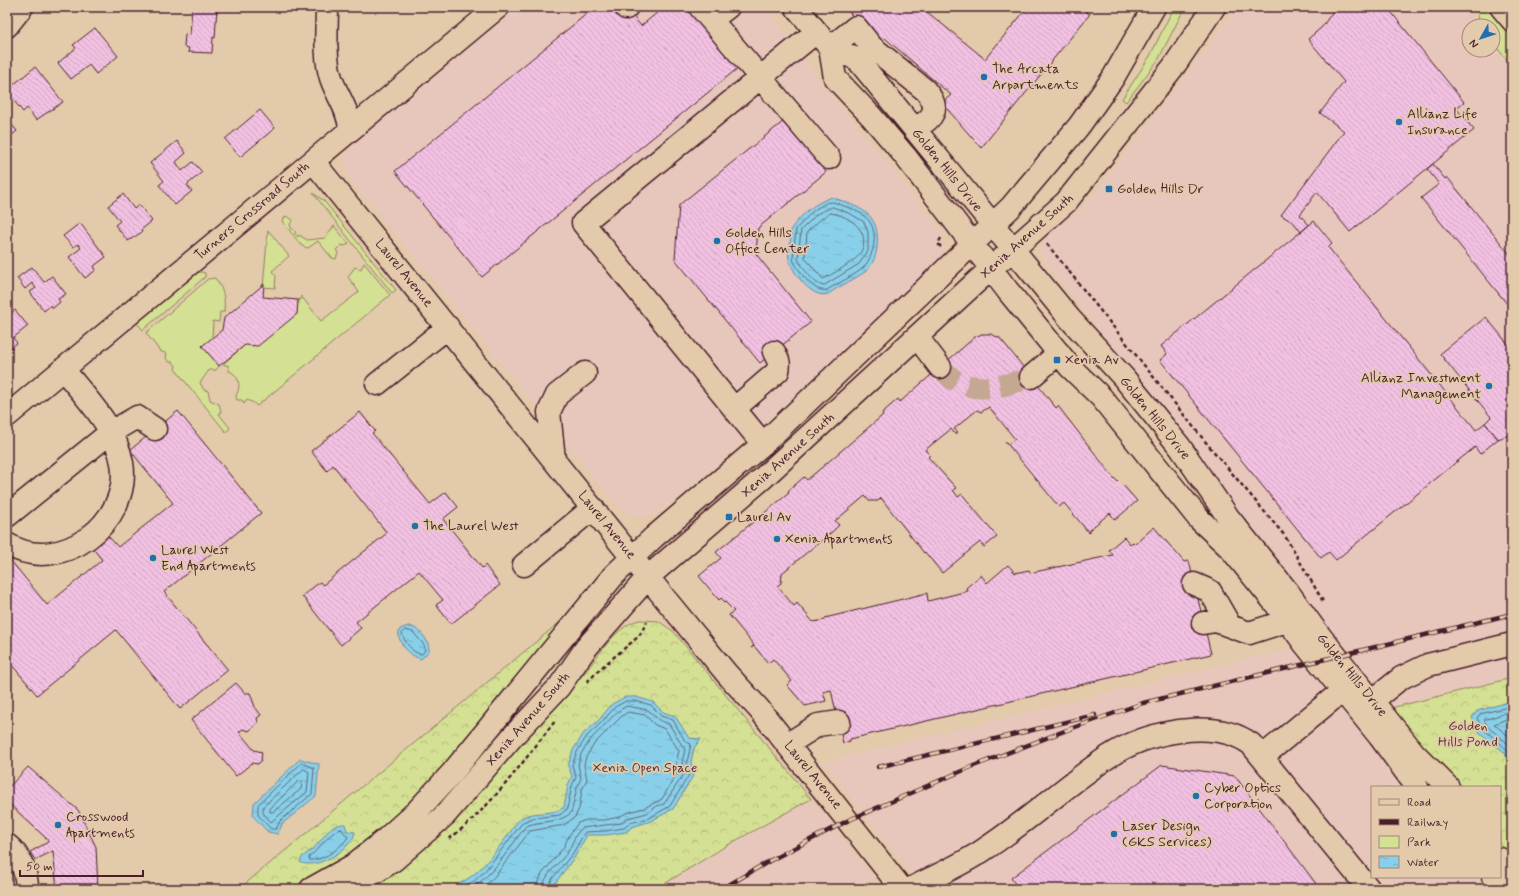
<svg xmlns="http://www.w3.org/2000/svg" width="1519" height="896" viewBox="0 0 1519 896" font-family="Mynerve,sans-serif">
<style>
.built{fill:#e7c7bc}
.green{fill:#d4e093;stroke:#8f805f}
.forest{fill:url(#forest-crowns);stroke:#8f805f}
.water{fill:url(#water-ripples);stroke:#6f899d}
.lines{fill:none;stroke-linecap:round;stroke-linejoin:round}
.shore{stroke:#636677;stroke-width:1}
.building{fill:url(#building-back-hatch);stroke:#4a1f2b}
.minor-tunnel{stroke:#c4a891;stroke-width:22;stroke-dasharray:22 11;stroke-linecap:butt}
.minor-casing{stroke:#4a1f2b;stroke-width:25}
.highway-casing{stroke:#4a1f2b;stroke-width:25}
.path{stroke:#4a1f2b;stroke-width:2.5;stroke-dasharray:4 3;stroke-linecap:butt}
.minor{stroke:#e2caab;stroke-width:22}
.highway{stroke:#e2caab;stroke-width:22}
.rail-casing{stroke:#4a1f2b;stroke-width:4.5}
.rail{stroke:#e2caab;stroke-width:3;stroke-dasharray:9;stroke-linecap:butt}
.poi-dot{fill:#1f6fb2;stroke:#e2caab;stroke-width:1.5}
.labels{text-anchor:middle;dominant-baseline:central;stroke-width:3.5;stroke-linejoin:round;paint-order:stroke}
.poi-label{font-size:14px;fill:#4a1f2b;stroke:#e2caab;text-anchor:start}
.street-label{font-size:14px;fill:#4a1f2b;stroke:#e2caab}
.park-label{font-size:14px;fill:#583235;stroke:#e2caab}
</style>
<defs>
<pattern id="forest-crowns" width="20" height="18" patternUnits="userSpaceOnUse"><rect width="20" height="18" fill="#d4e093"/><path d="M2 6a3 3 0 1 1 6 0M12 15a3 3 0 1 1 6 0" fill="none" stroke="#b8c07f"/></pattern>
<pattern id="water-ripples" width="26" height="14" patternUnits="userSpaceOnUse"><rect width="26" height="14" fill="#88d0e9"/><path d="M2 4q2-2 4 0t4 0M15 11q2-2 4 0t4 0" fill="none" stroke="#77b2c8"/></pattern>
<pattern id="building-back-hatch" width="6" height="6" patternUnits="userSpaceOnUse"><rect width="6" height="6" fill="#f2c1e2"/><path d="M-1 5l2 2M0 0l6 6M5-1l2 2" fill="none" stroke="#d1a5c2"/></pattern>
</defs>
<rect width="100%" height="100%" fill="#e2caab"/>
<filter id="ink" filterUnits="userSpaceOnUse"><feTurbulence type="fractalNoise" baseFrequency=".025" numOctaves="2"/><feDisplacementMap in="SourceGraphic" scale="8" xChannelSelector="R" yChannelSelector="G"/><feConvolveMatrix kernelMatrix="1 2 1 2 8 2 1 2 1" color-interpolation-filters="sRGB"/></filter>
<g filter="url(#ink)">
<path class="built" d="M517 7H767L823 84 937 225 941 232 944 248 941 260 877 323 717 465 663 510 655 515 639 517 627 514 611 499 350 178 345 170 346 155 354 143Z
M1238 7H1464L1479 26H1469V50H1493V43L1512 66V678L1391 708 1406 787H1372V877H1476L1488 889H923L823 762 1334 638 1238 521 1187 439 1045 263 1040 250 1042 243 1054 230 1087 203Z
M811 799 874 878 852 889H656L726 846Z"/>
<path class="green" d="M1174 7H1185L1158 60 1126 102 1122 99 1150 56Z
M1464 7H1486L1512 37V66L1493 43 1497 39 1493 32V26H1479L1478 13 1472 9 1466 10Z
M313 193 324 201 396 290 392 293Z
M286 216 293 220 290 224 291 228 295 231V234L298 237 299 235 307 240 325 238 334 226 349 244 345 246 341 245 336 250 338 253 336 259 332 258 318 241 308 248 302 246 282 221Z
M268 230 289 256 272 271 276 276 275 288 263 287Z
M364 263 390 295 257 406 254 403 247 400 244 404 242 400H237L236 396C241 387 240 375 229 371V366L223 364 245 345 297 314 298 300 301 299V296L321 321 359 292 348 277 355 267 361 269Z
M201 272 205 273V277L143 330 137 323 197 273Z
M215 278C224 290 225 298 224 312H220L219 322 213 321 212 338 203 346 219 366 216 370H209L200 383 204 390 208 391 210 400 219 404 221 411 219 414 230 428 226 432 175 369 176 366 173 362H169L166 358 167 354 160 351 146 333 208 279Z"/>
<path class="forest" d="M585 601 430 789 336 868 300 889H239Z
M639 620 658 621 673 631 811 799 726 846 656 889H360C433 819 509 752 579 679 598 659 612 628 639 620Z
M1512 678V865L1500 849V787H1456L1391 708Z"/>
<path class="water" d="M832 197C860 208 881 212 877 248 876 256 872 267 865 272 853 280 840 286 828 294 824 295 820 295 816 293 806 289 791 270 789 259 787 253 792 238 791 229 802 213 815 203 832 197Z
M408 626C419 627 430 641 429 651L421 659C410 657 394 639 400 629Z
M625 697H636L653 702 663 712 675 716 689 738 701 739 694 748 691 762 693 776 673 809 651 821 632 827 626 832 606 835H587L576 855 551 889H441C473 884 489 860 508 835 512 830 516 822 521 818 534 810 553 816 564 807L568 785 572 776 568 766 573 750 584 733 598 721 612 704Z
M1512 701V764L1504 752 1480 733 1472 718 1477 711Z
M300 759 319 764 316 796 282 824 278 834 268 832 253 816 254 803Z
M342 824H345L347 831 355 832C353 849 315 871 300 862L302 857 313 849 332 827Z"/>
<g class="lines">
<path class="shore" d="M833 202C843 206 856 209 864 216 880 227 875 254 864 267 856 275 838 283 827 290 813 293 801 273 794 262L793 258 796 229 814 210 826 203Z
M833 207 851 214 864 222 868 232V251L859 264 823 286C813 283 803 268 798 259L801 230 817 214Z
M830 213C851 215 874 234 859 255 854 262 831 275 823 279L805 258 807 232 821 219Z
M405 630 413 632 424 645 425 650 422 654C414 655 403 640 402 633Z
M1512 706 1480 714 1477 718C1485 736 1502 740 1512 757
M1512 711 1484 720 1488 727 1512 747
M1512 717 1494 724 1512 739
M302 763 314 768 312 794 280 821 276 829H271L258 815V805Z
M304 769 309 772 307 792 271 822 263 813V807Z
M299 781 302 782 301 789 273 812H270V809Z
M341 829 348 837C341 848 323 861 309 860V857C319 850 330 831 341 829Z
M457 889 473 882 485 871 523 822 533 818 560 815 567 809 572 786 576 777 572 765 577 752 587 736 601 723 615 707 626 701H636L651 705 661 716 673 720 685 741 691 744 687 762 689 775 670 806 649 818 630 823 624 828 605 831 585 832 573 853 552 879 548 889
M467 889C490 882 511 845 526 826 541 820 558 824 571 813L577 788 581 778 578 765 581 754 591 739 618 711 627 706 648 710 659 720 669 724 685 750 682 762 684 774 664 804 657 806 647 813 628 818 621 823 582 828C575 834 573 842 569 850 562 862 543 874 543 889
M482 889 494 877 530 831 564 825 575 817 579 809 582 790 587 779 584 765 586 757 595 743 622 716 628 712 645 715 655 725 665 729 679 751 676 762 677 773 662 799 644 808 626 813 619 817 605 820H586L578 823 570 834 563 848 542 874 538 882 537 889"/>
</g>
<path class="building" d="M192 7H217L215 38 213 37 212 53 188 52 189 48 184 47 185 34 190 35Z
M595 7H625L641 26 664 7H688L738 68 482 277 395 171Z
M845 7H921L985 59 1028 7H1079L1090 14 981 148 942 103 951 95 885 38 877 45Z
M1336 7H1387L1464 102 1456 108 1474 130 1350 232 1317 192 1300 215 1309 225 1301 232 1294 223 1281 215 1344 131 1320 113 1344 82 1308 39 1322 27Z
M95 28 118 56 96 74 89 65 71 79 58 63 76 48 73 45Z
M35 67 63 102 36 120 27 108 23 112 7 92V90Z
M260 110 275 128 240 157 225 139Z
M7 119 17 131 7 139Z
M784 121 826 172 758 228 756 254 811 322 760 363 675 259 679 205Z
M177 141 186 153 176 162 182 171 193 162 202 172 187 185 192 191 175 205 159 185 164 181 150 163Z
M1433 164 1445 179 1447 177 1512 257V310L1421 198 1439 184 1427 169Z
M123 194 134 209 139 205 152 221 141 230 142 232 128 241 115 225 120 221 108 206Z
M1314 221 1332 243 1328 247 1476 430 1485 423 1498 439 1480 454 1475 447 1336 560 1329 552 1321 558 1160 360 1167 354 1161 346Z
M80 223 106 257 94 266 96 270 85 278 69 257 81 248 78 244 73 247 63 236Z
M32 267 44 282 52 276 66 294 58 299 60 302 53 308 51 305 44 311 30 292 36 288 32 283 25 289 17 278Z
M264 284 263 297 298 300 297 314 258 346 245 345 219 366 202 346 222 330 224 318Z
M15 310 28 326 13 338 17 343 7 351V316Z
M1486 317 1512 349V434L1498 439 1485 423 1491 417 1440 354Z
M982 334H990L1000 338 1056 408 1058 406 1113 477 1122 486 1123 485 1137 501 1115 520 1110 513 1089 530V533L1064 503 1059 507 1005 441 1008 444 1015 439 989 407 981 412 977 410 954 429 958 432 955 434 951 429 925 450 930 455 928 457 956 488 953 490 958 497 962 494 997 537 984 547 980 542 942 573 925 552 924 553 881 498 878 501H869L865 496 835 521 839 525 833 531 782 573 781 583 777 586 794 606 797 603 813 622 825 620V618L927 593 928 601 968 591 966 588 981 575 987 583 1008 565 1015 573 1029 570 1030 573 1113 555 1109 550 1124 537 1130 544 1133 542 1135 544 1154 527 1184 562 1189 561 1211 654 850 739V741L843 743 831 690 823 692 826 701 805 706 787 685 792 681 773 659 768 663 754 646 751 648 754 645 729 615 734 611 721 598 719 600 699 576 721 558 716 552 789 493 788 491 804 477 807 480 883 415 882 413 898 399 900 402 975 337Z
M178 411 261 513 164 592 228 670 180 709 116 630 37 695 7 659V556L47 605 102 560 92 547 107 535 118 547 173 503 130 450Z
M360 412 375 431 372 433 430 504 446 492 458 507 443 519 482 568 485 565 500 585 451 624 436 605 443 600 419 571 356 622 361 628 341 645 302 596 320 582 323 585 387 533 333 465 327 471 311 451Z
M236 683 245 693H250L255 707 261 715 257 718 258 723 249 731 243 729 239 732 254 750 262 752 261 761 258 764 252 763 236 776 191 720Z
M1162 765 1235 776 1320 889H1019L1011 878Z
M28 767 78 810 96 847 98 889H57L53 851 35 860 30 852 48 842 47 839 7 802V789Z"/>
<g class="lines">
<path class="minor-tunnel" d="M940 367C945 371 950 378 956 381 979 394 1008 385 1031 377"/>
<defs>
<path id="minor" d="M327 7C327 29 324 56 331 78 337 96 349 110 350 129
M700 7 829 158
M796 7 830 48 857 59 1070 319 1124 378 1180 447 1228 517 1288 592 1316 631 1414 753 1448 787
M626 8 627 7
M711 20 728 7
M7 26 22 7
M830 48 835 78 871 116 905 156 1008 291 1070 367 1101 397 1199 519 1230 548 1275 603 1304 643 1380 737 1417 787
M830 48 856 27 872 47 925 90C942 109 933 119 914 129
M313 161 667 601 727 674 759 709 902 889
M917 337 940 367
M1031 377 1059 353
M377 384 448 327
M734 409 778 371C780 363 778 359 774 352
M7 416 498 7
M763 444 583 223 816 32
M554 459 549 412 557 395 585 373
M7 516 111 432 137 417 155 429
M7 544C60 577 132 522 122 463 116 427 85 397 63 369
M524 565 593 508
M1194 584 1210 591 1230 626
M1203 623 1216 621 1249 633 1287 621
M1362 709 1401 678 1428 665 1512 644
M788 744 818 725 839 722
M1262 757 1342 691
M7 845C20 855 27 873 27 889
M1500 859 1512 874
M1493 877 1503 889
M311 889 352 866 386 839 417 811 452 773 614 575 654 537 763 444 1011 207 1079 126 1113 78 1154 7
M349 889 394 860 445 815 513 736 559 687 586 648 648 577 763 478 974 284 1066 202 1174 66 1214 7
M910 889C935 876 962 865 985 849 1028 821 1066 785 1108 757 1146 732 1213 717 1251 744L1369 889"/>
<path id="highway" d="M1501 7 1512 20"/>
</defs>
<use href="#minor" class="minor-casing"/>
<use href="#highway" class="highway-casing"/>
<path class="path" d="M1047 244 1204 440 1285 536 1324 603
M941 247 938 244 942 236
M587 682 601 668 639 636 647 622
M449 839C492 807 523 761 556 720"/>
<use href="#minor" class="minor"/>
<use href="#highway" class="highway"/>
<defs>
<path id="rail" d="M878 767 1095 715
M722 889 771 860 849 820 971 767 1067 730 1143 703 1512 614"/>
</defs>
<use href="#rail" class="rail-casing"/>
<use href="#rail" class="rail"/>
</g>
</g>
<g class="poi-dot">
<circle cx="984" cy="77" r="4"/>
<circle cx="1399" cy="122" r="4"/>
<rect x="1105" y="185" width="8" height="8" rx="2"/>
<circle cx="717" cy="241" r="4"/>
<rect x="1053" y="356" width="8" height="8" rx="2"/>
<circle cx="1489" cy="386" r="4"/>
<rect x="725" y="513" width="8" height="8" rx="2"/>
<circle cx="415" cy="526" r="4"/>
<circle cx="777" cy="539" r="4"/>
<circle cx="153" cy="558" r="4"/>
<circle cx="1196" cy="796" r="4"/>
<circle cx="58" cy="825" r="4"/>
<circle cx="1114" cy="834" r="4"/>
</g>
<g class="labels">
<g class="poi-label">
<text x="992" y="69">The Arcata<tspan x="992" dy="16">Arpartments</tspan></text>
<text x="1407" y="114">Allianz Life<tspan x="1407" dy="16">Insurance</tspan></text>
<text x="1117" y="189">Golden Hills Dr</text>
<text x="725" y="233">Golden Hills<tspan x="725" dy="16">Office Center</tspan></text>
<text x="1065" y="360">Xenia Av</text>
<text x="1481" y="378" text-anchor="end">Allianz Investment<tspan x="1481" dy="16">Management</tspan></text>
<text x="737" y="517">Laurel Av</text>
<text x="423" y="526">The Laurel West</text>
<text x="785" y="539">Xenia Apartments</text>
<text x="161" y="550">Laurel West<tspan x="161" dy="16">End Apartments</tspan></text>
<text x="1204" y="788">Cyber Optics<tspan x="1204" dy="16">Corporation</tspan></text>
<text x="66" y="817">Crosswood<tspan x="66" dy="16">Apartments</tspan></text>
<text x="1122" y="826">Laser Design<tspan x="1122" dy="16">(GKS Services)</tspan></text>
</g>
<g class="street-label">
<text transform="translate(947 170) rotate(51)">Golden Hills Drive</text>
<text transform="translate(252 211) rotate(-40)">Turners Crossroad South</text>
<text transform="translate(1027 236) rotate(-42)">Xenia Avenue South</text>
<text transform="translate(404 273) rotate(51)">Laurel Avenue</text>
<text transform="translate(1155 418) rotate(51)">Golden Hills Drive</text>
<text transform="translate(788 455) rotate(-42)">Xenia Avenue South</text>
<text transform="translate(607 525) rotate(51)">Laurel Avenue</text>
<text transform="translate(1352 675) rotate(51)">Golden Hills Drive</text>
<text transform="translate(528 719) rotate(-49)">Xenia Avenue South</text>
<text transform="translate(813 775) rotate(51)">Laurel Avenue</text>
</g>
<g class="park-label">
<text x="1468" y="726">Golden<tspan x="1468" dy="16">Hills Pond</tspan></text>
<text x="645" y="768">Xenia Open Space</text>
</g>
</g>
<rect width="1519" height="896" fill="none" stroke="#e2caab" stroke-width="24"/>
<rect x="12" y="12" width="1495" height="872" fill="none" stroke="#4a1f2b" stroke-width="1.5" filter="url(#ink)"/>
<rect x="1371" y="786" width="130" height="92" fill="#e2caab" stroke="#a58678"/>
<rect x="1379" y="799" width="20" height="6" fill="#e2caab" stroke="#a58678"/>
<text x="1407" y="806" font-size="12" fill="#4a1f2b">Road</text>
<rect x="1379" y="819" width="20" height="6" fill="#4a1f2b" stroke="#a58678"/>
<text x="1407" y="826" font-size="12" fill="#4a1f2b">Railway</text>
<rect x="1379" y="836" width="20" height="12" fill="#d4e093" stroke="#a58678"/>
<text x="1407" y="846" font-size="12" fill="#4a1f2b">Park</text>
<rect x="1379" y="856" width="20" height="12" fill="url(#water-ripples)" stroke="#a58678"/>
<text x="1407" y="866" font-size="12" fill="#4a1f2b">Water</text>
<g transform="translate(1481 38) rotate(231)"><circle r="19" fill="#e2caab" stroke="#a58678"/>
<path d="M0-3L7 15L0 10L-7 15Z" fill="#1f6fb2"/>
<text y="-6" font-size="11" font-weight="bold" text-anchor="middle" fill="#4a1f2b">N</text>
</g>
<path d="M20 870v6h123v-6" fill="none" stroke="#4a1f2b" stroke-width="2"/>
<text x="26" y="870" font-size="12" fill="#4a1f2b" stroke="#e2caab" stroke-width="3" paint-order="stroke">50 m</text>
</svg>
